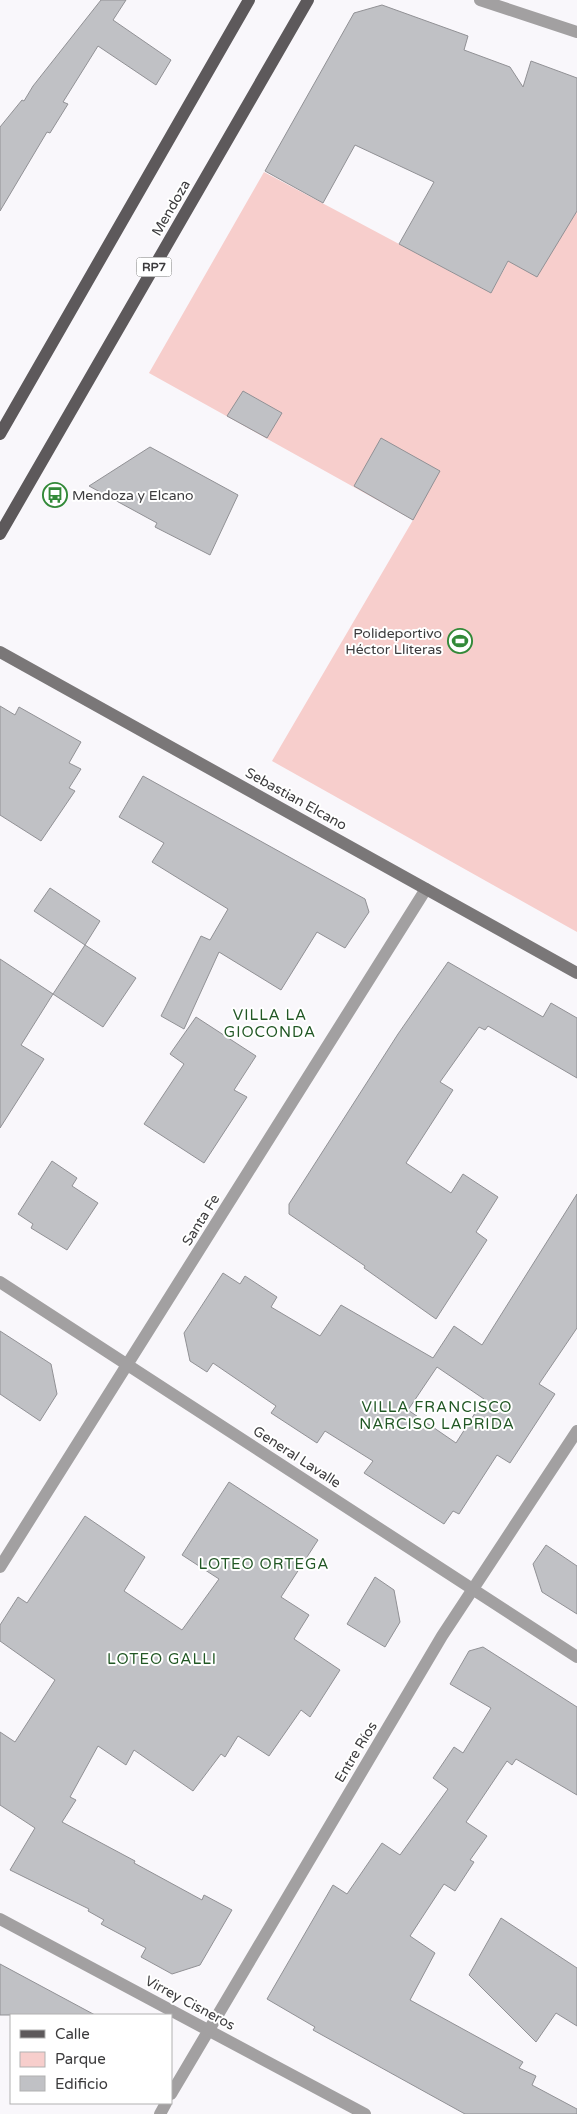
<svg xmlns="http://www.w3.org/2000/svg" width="577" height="2114" viewBox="0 0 577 2114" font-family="'Varela Round',sans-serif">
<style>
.green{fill:#f7cecc}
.building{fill:#c0c1c5;stroke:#919195;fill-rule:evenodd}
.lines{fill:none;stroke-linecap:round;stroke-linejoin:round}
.street{stroke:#a2a0a1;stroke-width:12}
.secondary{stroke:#7a7778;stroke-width:12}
.primary{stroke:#5d595b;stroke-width:12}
.labels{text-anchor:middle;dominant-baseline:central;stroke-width:4;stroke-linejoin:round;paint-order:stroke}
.shield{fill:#fff;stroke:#767677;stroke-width:1}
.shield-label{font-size:12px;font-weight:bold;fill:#3c3b3d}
.street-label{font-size:14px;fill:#3c3b3d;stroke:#fff}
.poi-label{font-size:14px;fill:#3c3b3d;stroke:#fff;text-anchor:start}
.neighbourhood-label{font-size:15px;letter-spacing:1px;fill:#215724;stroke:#fff}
</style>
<rect width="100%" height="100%" fill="#f9f7fb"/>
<path class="green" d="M565 159 577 164V932L272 761 413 520 149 373 264 172 491 293Z"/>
<path class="building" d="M101 0H126L113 20 171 60 156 85 98 46 63 102 68 104 50 133 47 132 0 211V127L22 100 24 101 33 86Z
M382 5 468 36 464 50 510 67 523 87 531 61 577 78V211L537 277 508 261 491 293 399 244 434 182 355 145 323 203 265 171 354 13Z
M243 391 282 413 267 438 227 416Z
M381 438 440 471 413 520 354 486Z
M150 447 238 495 210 555 155 527 157 523 89 486Z
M0 706 15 715 19 707 81 742 69 763 81 769 69 788 75 791 41 841 0 815Z
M143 776 365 899 369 912 345 948 317 932 281 990 219 952 184 1029 161 1016 201 936 210 940 228 909 152 862 164 843 119 817Z
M50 888 100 921 85 945 34 911Z
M85 945 136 978 103 1027 53 994Z
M0 959 53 994 21 1045 44 1059 0 1128Z
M448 962 543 1017 551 1003 577 1018V1078L488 1026 485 1030 479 1027 440 1082 453 1090 406 1163 451 1193 463 1174 498 1197 476 1232 487 1240 436 1319 364 1268 365 1266 289 1214V1204L398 1034Z
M196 1017 256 1056 234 1090 247 1097 204 1163 144 1124 184 1064 170 1054Z
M52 1161 77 1178 72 1186 98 1203 67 1250 31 1228 33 1224 18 1214Z
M577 1194V1328L539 1384 555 1394 510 1463 497 1455 459 1514 453 1511 444 1524 364 1473 373 1461 325 1431 317 1443 271 1413 276 1406 213 1363 207 1372 190 1361 184 1333 223 1273 240 1284 245 1276 277 1297 271 1307 320 1336 341 1305 433 1358 454 1326 482 1345ZM437 1367 484 1399 456 1443 408 1410Z
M0 1331 51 1364 57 1394 40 1421 0 1394Z
M229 1482 318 1540 281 1597 309 1615 294 1639 340 1670 310 1717 301 1710 269 1756 238 1736 225 1757 221 1754 193 1791 134 1750 126 1765 98 1746 70 1797 76 1800 62 1822 135 1861 134 1863 202 1900 204 1895 232 1910 200 1965 172 1974 141 1957 146 1948 101 1924 104 1920 88 1911 89 1909 10 1870 35 1828 0 1805V1732L15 1742 55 1680 0 1641V1625L18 1597 27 1603 85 1516 145 1557 124 1591 182 1630 219 1579 182 1555Z
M546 1545 577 1566V1614L542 1592 533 1564Z
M375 1577 394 1590 400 1622 385 1647 347 1624Z
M483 1647 577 1707V1795L516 1759 512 1765 507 1761 466 1822 487 1836 470 1860 474 1862 455 1891 444 1884 410 1936 435 1953 410 2000 523 2062 519 2068 536 2076 532 2085 577 2109V2114H465L313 2030 315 2027 267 1999 333 1885 347 1894 382 1843 400 1855 448 1789 433 1778 454 1747 463 1753 491 1708 450 1684 469 1651Z
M501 1918 577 1968V2026L556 2013 536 2042 469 1975Z
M0 1964 95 2015H0Z"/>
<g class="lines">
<path class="street" d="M480 0 577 32
M0 1282 577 1657
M0 1567 426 889
M0 1919 365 2114
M171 2094 442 1636 577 1431
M160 2114 166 2103"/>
<path class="secondary" d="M0 652 577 973"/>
<path class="primary" d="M0 434 249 0
M0 534 308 0"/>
</g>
<defs>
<symbol id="bus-ring" viewBox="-11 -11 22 22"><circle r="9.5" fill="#fff" stroke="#328938" stroke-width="1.5"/><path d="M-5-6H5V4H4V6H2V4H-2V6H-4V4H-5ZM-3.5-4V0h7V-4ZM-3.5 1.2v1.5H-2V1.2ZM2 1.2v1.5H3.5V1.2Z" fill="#328938"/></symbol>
<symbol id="stadium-ring" viewBox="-11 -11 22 22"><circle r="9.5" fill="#fff" stroke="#328938" stroke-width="1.5"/><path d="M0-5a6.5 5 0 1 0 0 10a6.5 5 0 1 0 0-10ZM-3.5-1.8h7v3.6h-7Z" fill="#328938"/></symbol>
</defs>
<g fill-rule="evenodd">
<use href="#bus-ring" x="41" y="481" width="28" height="28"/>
<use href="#stadium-ring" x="446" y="627" width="28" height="28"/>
</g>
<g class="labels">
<rect class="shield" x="136.5" y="257.5" width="35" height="19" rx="4"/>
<g class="shield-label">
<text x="154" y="267">RP7</text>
</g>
<g class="street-label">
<text transform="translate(171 208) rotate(-60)">Mendoza</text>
<text transform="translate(296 799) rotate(29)">Sebastian Elcano</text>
<text transform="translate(201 1220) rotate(-58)">Santa Fe</text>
<text transform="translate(297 1457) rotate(33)">General Lavalle</text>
<text transform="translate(356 1752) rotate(-59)">Entre Ríos</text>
<text transform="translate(190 2003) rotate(28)">Virrey Cisneros</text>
</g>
<g class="poi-label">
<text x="72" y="495">Mendoza y Elcano</text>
<text x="442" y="633" text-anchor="end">Polideportivo<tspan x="442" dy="16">Héctor Lliteras</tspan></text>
</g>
<g class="neighbourhood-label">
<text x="270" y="1015">VILLA LA<tspan x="270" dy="17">GIOCONDA</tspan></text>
<text x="437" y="1407">VILLA FRANCISCO<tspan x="437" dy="17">NARCISO LAPRIDA</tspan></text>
<text x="264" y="1564">LOTEO ORTEGA</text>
<text x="162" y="1659">LOTEO GALLI</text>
</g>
</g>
<rect x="10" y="2014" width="162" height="90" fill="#ffffff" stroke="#b1b1b1"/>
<rect x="20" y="2030" width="25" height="8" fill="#5d595b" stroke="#b1b1b1"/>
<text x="55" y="2039" font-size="15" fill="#3c3b3d">Calle</text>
<rect x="20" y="2052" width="25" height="15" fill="#f7cecc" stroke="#b1b1b1"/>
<text x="55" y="2064" font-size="15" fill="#3c3b3d">Parque</text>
<rect x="20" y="2076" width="25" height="15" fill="#c0c1c5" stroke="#b1b1b1"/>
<text x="55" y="2089" font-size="15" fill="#3c3b3d">Edificio</text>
</svg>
